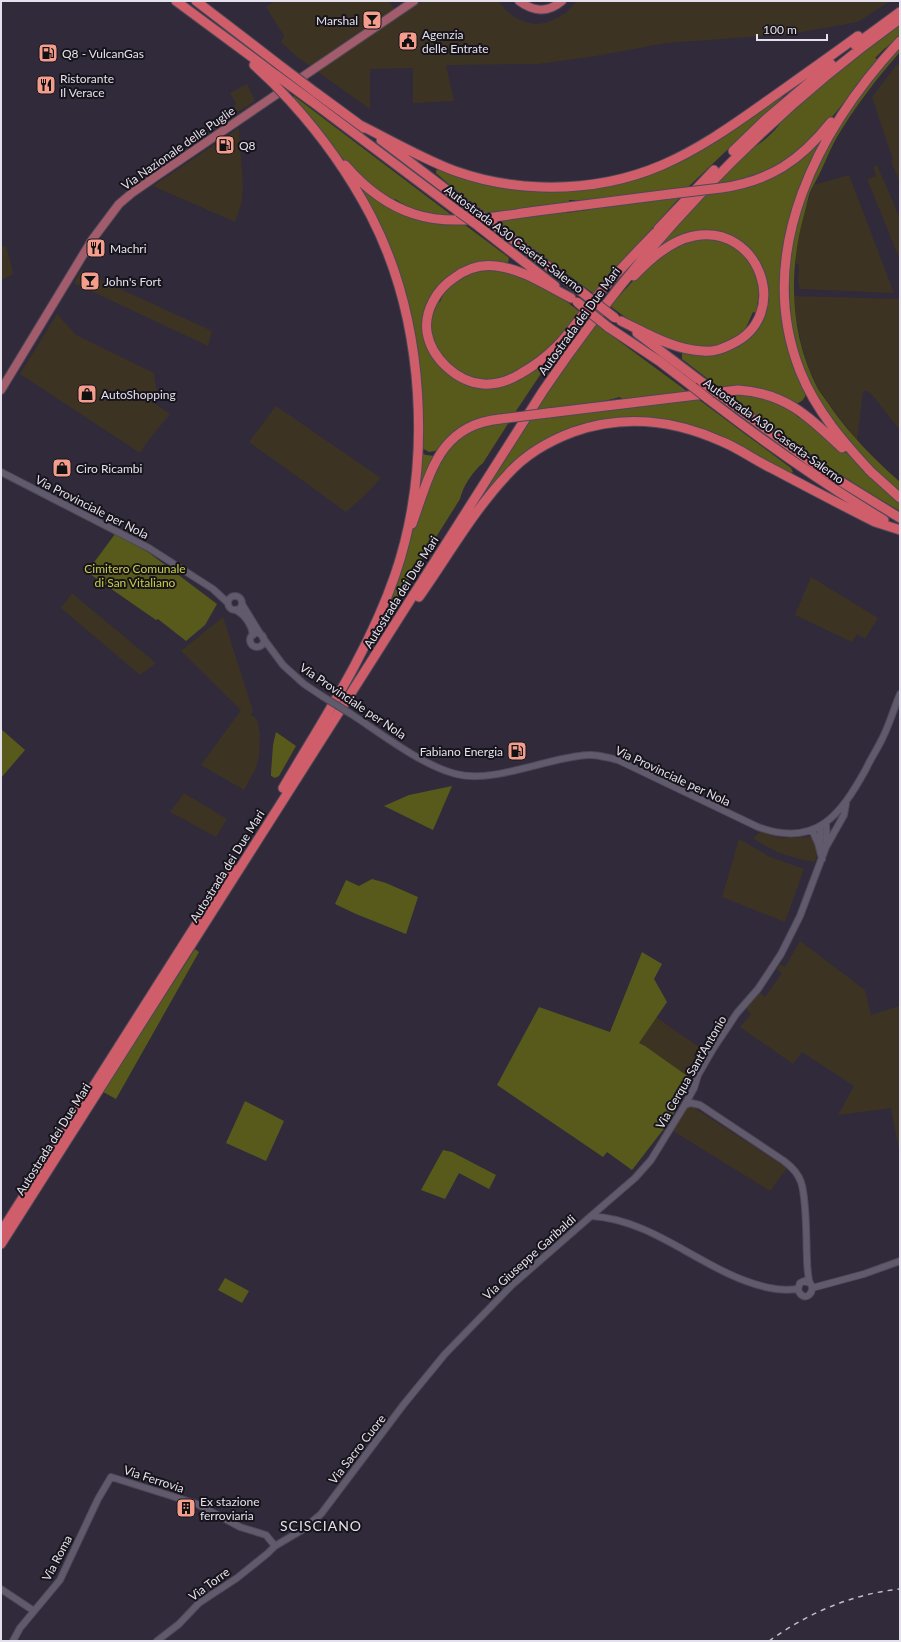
<svg xmlns="http://www.w3.org/2000/svg" width="901" height="1642" viewBox="0 0 901 1642" font-family="Lato,sans-serif">
<style>
.industrial{fill:#3d3323}
.green{fill:#585a1b}
.lines{fill:none;stroke-linecap:round;stroke-linejoin:round}
.tertiary-casing{stroke:#4d4857;stroke-width:8}
.primary-casing{stroke:#4d4857;stroke-width:10}
.trunk-casing{stroke:#4d4857;stroke-width:10}
.motorway-casing{stroke:#4d4857;stroke-width:11}
.tertiary{stroke:#615a6d;stroke-width:6}
.primary{stroke:#a35c6b;stroke-width:8}
.trunk{stroke:#b95d6a;stroke-width:8}
.motorway{stroke:#cf5e6a;stroke-width:9}
.rail{stroke:#c1bdc9;stroke-width:1.5;stroke-dasharray:5 5;stroke-linecap:butt}
.tertiary-bridge-casing{stroke:#4d4857;stroke-width:8;stroke-linecap:butt}
.motorway-bridge-casing{stroke:#4d4857;stroke-width:11;stroke-linecap:butt}
.tertiary-bridge{stroke:#615a6d;stroke-width:6}
.motorway-bridge{stroke:#cf5e6a;stroke-width:9}
.labels{text-anchor:middle;dominant-baseline:central;stroke-width:4;stroke-linejoin:round;paint-order:stroke}
.poi-label{font-size:12px;fill:#e5e1ec;stroke:#17141c;text-anchor:start}
.street-label{font-size:12px;fill:#e5e1ec;stroke:#17141c}
.park-label{font-size:12px;fill:#cace43;stroke:#17141c}
.quarter-label{font-size:14px;letter-spacing:1px;fill:#e5e1ec;stroke:#17141c}
</style>
<rect width="100%" height="100%" fill="#302a3b"/>
<path class="industrial" d="M275 1H389L399 16 422 1H499L505 9 514 17 525 22 535 24 545 23 557 18 567 12 577 1H890L858 22 791 34 666 43 596 56 539 64 446 65 454 101 413 103V68L370 69V109L297 57 281 42 284 36 266 7Z
M898 63 900 70V183L891 161 893 160 872 97Z
M247 84 255 101 238 112 234 106 236 104 230 93Z
M239 128 243 188 242 201 235 222 153 186Z
M877 165 900 218V260L867 179 876 176 873 167Z
M849 175 894 293 800 289 798 281 799 265 795 263 796 252 801 225 813 185Z
M6 246 13 274 1 280V247Z
M81 271 212 331 208 346 74 283Z
M794 296 900 299V430L869 391H863L857 442 853 436 819 390 809 369 802 346 796 317Z
M57 314 76 335 154 373 157 393 145 397 170 414 151 437 140 453 20 374Z
M276 406 381 478 364 496 346 512 249 442Z
M811 577 878 618 865 639 857 634 852 642 795 615Z
M72 593 73 594 156 663 140 675 61 608Z
M223 617 253 711 251 715 257 719 260 734 259 756 256 768 244 790 201 765 241 710 181 651Z
M184 793 227 819 216 837 170 812Z
M760 832 780 838 810 837 815 841 818 851 815 862 799 859 777 852 762 844 753 838Z
M739 839 770 857 804 869 785 922 722 897Z
M800 941 865 990 871 1015 900 1006V1156L891 1108 838 1115 854 1086 802 1052 793 1064 740 1027 751 1014 746 1008 760 993 765 997 782 973 777 969 780 964 785 967Z
M656 1017 702 1049 687 1076 645 1046 639 1043Z
M693 1107 787 1168 770 1191 673 1131 685 1108Z"/>
<path class="green" d="M900 24V37L884 49 875 58 879 60 818 134 803 150 761 175 713 186 752 148C765 141 777 130 784 117L836 73Z
M900 44V52C876 79 855 107 837 137 828 153 822 171 813 186 808 194 807 206 804 215 788 272 790 336 818 389 822 396 828 402 832 409 852 437 875 460 900 482V495L856 453 813 394 792 338 788 263 805 190 847 110Z
M781 94 783 97 685 190 591 201 569 200V204L487 214 452 187 436 173 437 167 517 188 643 175Z
M294 96 454 217 433 216 409 208 395 199 393 203 356 174 291 99Z
M824 137 802 184 782 296 807 391C805 399 802 403 793 404L721 389 682 359V350L737 344 764 303 756 261 714 233 655 252 653 250 706 193 742 188Z
M355 181 386 205 461 222 508 257 509 259 507 265 455 272 445 279 438 286 427 307 435 359 485 387 547 358 550 360 514 414 500 415 435 451 429 452 422 448 419 407 399 289Z
M680 197 594 294 495 220 565 210 566 213 588 210 599 206Z
M697 237 730 243 750 260 760 287 756 313 753 312 745 330 733 340 711 348 673 343 632 322 610 306 654 258Z
M489 268 521 274 562 298 581 313 560 340 518 374 481 383 451 370 433 345 430 324 436 300 440 302C452 274 461 274 489 268Z
M596 324 688 392 624 401 620 397 589 405 535 411Z
M741 392 782 402 799 418H801L802 415 809 420 900 500V511C839 476 782 435 726 393Z
M694 396 791 468 793 472 790 474 658 419 559 434 477 505 532 417 640 407 641 405Z
M511 419 483 463C473 471 463 486 460 499L374 636 386 606 398 582 395 580 437 462 468 430Z
M421 453 426 455 435 456 417 503Z
M115 534 148 552 217 604 205 625 186 641 158 619 156 620 87 572Z
M1 729 25 750 1 778Z
M276 732 296 746 279 776 275 778 271 776V773L273 745Z
M452 786 433 830 384 806 409 795Z
M372 879 386 883 418 897 406 934 356 914 335 904 346 880 359 886Z
M195 949 199 952 116 1099 103 1092Z
M642 952 662 964 654 979 667 1002 639 1043 645 1046 693 1080 666 1126 632 1170 607 1152 603 1157 497 1085 539 1007 610 1032Z
M245 1101 284 1121 266 1161 226 1143Z
M443 1150 452 1152 496 1175 489 1189 459 1173 445 1199 421 1190Z
M225 1278 249 1291 242 1303 218 1290Z"/>
<g class="lines">
<defs>
<path id="tertiary" d="M1 472 149 548 213 589 227 602
M228 603a7 7 0 1 1 14 0a7 7 0 1 1-14 0Z
M242 604 261 635
M236 610C245 615 252 625 253 635
M250 640a7 7 0 1 1 14 0a7 7 0 1 1-14 0Z
M263 638 283 665 304 684 322 696
M351 714C382 734 421 765 456 774 493 784 549 757 588 755 598 754 608 758 618 760L758 827C816 848 840 816 866 769 871 758 878 748 883 737 890 723 894 708 900 694
M826 823 827 844
M820 827 821 847
M812 830 818 843 822 859
M685 1105 691 1103 700 1105 784 1161C792 1167 798 1173 801 1182 807 1200 806 1239 807 1259 807 1267 808 1274 809 1281 810 1284 813 1286 812 1289 812 1291 811 1293 809 1295 804 1299 799 1294 798 1289L800 1283 804 1281 810 1283
M591 1216 635 1178 651 1160 683 1108 694 1088 698 1075 713 1049 737 1013 758 989 781 954 800 916 826 847 844 815 846 804
M812 1288 864 1274 900 1261
M1 1589 34 1611
M13 1641 20 1628 60 1580 98 1499 111 1477 197 1504 240 1527 266 1535 275 1546
M157 1641 179 1624 199 1603 237 1578 268 1553 275 1546 302 1530 321 1514 404 1404 445 1354 512 1285 591 1216C658 1220 706 1275 770 1288 779 1290 789 1290 798 1289"/>
<path id="primary" d="M1 390 92 240 119 204 132 193 158 175 414 1"/>
<path id="trunk" d="M519 1C534 12 548 13 562 1"/>
<path id="motorway" d="M176 1 276 75
M196 1 282 67
M855 45 900 12
M254 65 272 82
M315 92 364 128
M310 100 459 212
M360 125C392 141 423 159 455 171 483 181 512 186 541 187 637 190 693 154 767 101 798 79 828 58 858 36
M381 140 472 209
M733 151 765 120 831 64
M345 165C364 187 386 205 414 214 453 227 498 216 537 211 581 205 626 200 670 194
M721 188C770 181 800 161 831 122
M489 221 583 293
M473 222 555 286
M658 229 714 170
M571 298C547 286 523 269 496 266 481 264 466 269 454 278 437 289 424 311 427 332 431 358 457 382 483 384 496 385 510 380 520 374 563 350 574 323 604 288 620 269 638 251 655 233
M621 321C646 333 674 350 703 351 714 352 722 349 732 344 792 316 760 223 694 236 672 240 649 260 634 276
M608 327 659 361 693 387
M637 333 703 383
M720 395 819 468 900 518
M707 398C764 442 822 483 884 520
M548 413 738 390C786 393 809 417 842 448
M869 470 900 498
M873 474C844 443 816 411 800 371 753 251 819 128 900 41
M412 524C430 475 438 425 500 419
M419 597C448 556 473 511 508 474 525 455 549 441 573 432 623 414 675 420 723 442 740 449 756 461 773 469 807 487 841 505 875 522L900 530
M283 788C323 720 369 651 395 575 433 464 425 321 371 216 349 174 322 136 291 102
M1 1232 232 868
M1 1244 543 391C641 246 757 122 900 19"/>
</defs>
<use href="#tertiary" class="tertiary-casing"/>
<use href="#primary" class="primary-casing"/>
<use href="#trunk" class="trunk-casing"/>
<use href="#motorway" class="motorway-casing"/>
<use href="#tertiary" class="tertiary"/>
<use href="#primary" class="primary"/>
<use href="#trunk" class="trunk"/>
<use href="#motorway" class="motorway"/>
<path class="rail" d="M769 1641C808 1613 852 1594 900 1589"/>
<defs>
<path id="tertiary-bridge" d="M322 696 351 714"/>
<path id="motorway-bridge" d="M282 67 315 92
M276 75 310 100
M272 82 291 102
M670 194 721 188
M472 209 489 221
M459 212 473 222
M583 293 615 318
M577 302 608 327
M703 383 720 395
M693 387 707 398
M500 419 548 413"/>
</defs>
<use href="#tertiary-bridge" class="tertiary-bridge-casing"/>
<use href="#motorway-bridge" class="motorway-bridge-casing"/>
<use href="#tertiary-bridge" class="tertiary-bridge"/>
<use href="#motorway-bridge" class="motorway-bridge"/>
</g>
<defs>
<symbol id="bar-square" viewBox="-11 -11 22 22"><rect x="-9" y="-9" width="18" height="18" rx="4" fill="#f49d8d" stroke="#17141c"/><path d="M-6-5H6L.8 .8V4.5H3.5V6h-7V4.5H-.8V.8Z" fill="#111"/></symbol>
<symbol id="civic-square" viewBox="-11 -11 22 22"><rect x="-9" y="-9" width="18" height="18" rx="4" fill="#f49d8d" stroke="#17141c"/><path d="M-.6-6.5H3V-4.5H.6V-3L4-1V1h2V6H-6V1h2V-1L-.6-3ZM-1.2 2.5V6h2.4V2.5Z" fill="#111"/></symbol>
<symbol id="fuel-square" viewBox="-11 -11 22 22"><rect x="-9" y="-9" width="18" height="18" rx="4" fill="#f49d8d" stroke="#17141c"/><path d="M-5.5-6h7V0h2V4h1.3V-2.5L3-4.5l.8-.8L6-3V5H2.5V1h-1V6h-7ZM-4.2-4.7v3.2H.2V-4.7Z" fill="#111"/></symbol>
<symbol id="restaurant-square" viewBox="-11 -11 22 22"><rect x="-9" y="-9" width="18" height="18" rx="4" fill="#f49d8d" stroke="#17141c"/><path d="M-5-6h1v4h1v-4h1v4h1v-4h1v5L-1.5 .5V6h-2V.5L-5-1ZM5-6V6H3V1.5H1.5Q1.5-4 5-6Z" fill="#111"/></symbol>
<symbol id="shop-square" viewBox="-11 -11 22 22"><rect x="-9" y="-9" width="18" height="18" rx="4" fill="#f49d8d" stroke="#17141c"/><path d="M-5-2.5h2.3a2.7 3.5 0 0 1 5.4 0H5L5.5 6h-11ZM-1.5-2.5h3a1.5 2.3 0 0 0-3 0Z" fill="#111"/></symbol>
<symbol id="building-square" viewBox="-11 -11 22 22"><rect x="-9" y="-9" width="18" height="18" rx="4" fill="#f49d8d" stroke="#17141c"/><path d="M-4-6H4V6H1V3H-1V6H-4ZM-2.5-4.3h1.7v1.8h-1.7ZM.8-4.3h1.7v1.8H.8ZM-2.5-1h1.7V.8h-1.7ZM.8-1h1.7V.8H.8Z" fill="#111"/></symbol>
</defs>
<g fill-rule="evenodd">
<use href="#bar-square" x="361" y="9" width="22" height="22"/>
<use href="#civic-square" x="397" y="30" width="22" height="22"/>
<use href="#fuel-square" x="37" y="42" width="22" height="22"/>
<use href="#restaurant-square" x="35" y="74" width="22" height="22"/>
<use href="#fuel-square" x="214" y="134" width="22" height="22"/>
<use href="#restaurant-square" x="85" y="237" width="22" height="22"/>
<use href="#bar-square" x="79" y="270" width="22" height="22"/>
<use href="#shop-square" x="76" y="383" width="22" height="22"/>
<use href="#shop-square" x="51" y="457" width="22" height="22"/>
<use href="#fuel-square" x="506" y="740" width="22" height="22"/>
<use href="#building-square" x="175" y="1497" width="22" height="22"/>
</g>
<g class="labels">
<g class="poi-label">
<text x="358" y="20" text-anchor="end">Marshal</text>
<text x="422" y="34">Agenzia<tspan x="422" dy="14">delle Entrate</tspan></text>
<text x="62" y="53">Q8 - VulcanGas</text>
<text x="60" y="78">Ristorante<tspan x="60" dy="14">Il Verace</tspan></text>
<text x="239" y="145">Q8</text>
<text x="110" y="248">Machri</text>
<text x="104" y="281">John's Fort</text>
<text x="101" y="394">AutoShopping</text>
<text x="76" y="468">Ciro Ricambi</text>
<text x="503" y="751" text-anchor="end">Fabiano Energia</text>
<text x="200" y="1501">Ex stazione<tspan x="200" dy="14">ferroviaria</tspan></text>
</g>
<g class="street-label">
<text transform="translate(178 148) rotate(-35)">Via Nazionale delle Puglie</text>
<text transform="translate(514 239) rotate(37)">Autostrada A30 Caserta-Salerno</text>
<text transform="translate(579 321) rotate(-54)">Autostrada dei Due Mari</text>
<text transform="translate(774 431) rotate(36)">Autostrada A30 Caserta-Salerno</text>
<text transform="translate(92 507) rotate(27)">Via Provinciale per Nola</text>
<text transform="translate(401 592) rotate(-58)">Autostrada dei Due Mari</text>
<text transform="translate(353 701) rotate(34)">Via Provinciale per Nola</text>
<text transform="translate(673 776) rotate(25)">Via Provinciale per Nola</text>
<text transform="translate(227 866) rotate(-58)">Autostrada dei Due Mari</text>
<text transform="translate(691 1072) rotate(-60)">Via Cerqua Sant'Antonio</text>
<text transform="translate(53 1139) rotate(-58)">Autostrada dei Due Mari</text>
<text transform="translate(529 1257) rotate(-42)">Via Giuseppe Garibaldi</text>
<text transform="translate(357 1449) rotate(-52)">Via Sacro Cuore</text>
<text transform="translate(154 1479) rotate(18)">Via Ferrovia</text>
<text transform="translate(57 1558) rotate(-62)">Via Roma</text>
<text transform="translate(209 1584) rotate(-36)">Via Torre</text>
</g>
<g class="park-label">
<text x="135" y="568">Cimitero Comunale<tspan x="135" dy="14">di San Vitaliano</tspan></text>
</g>
<g class="quarter-label">
<text x="321" y="1525">SCISCIANO</text>
</g>
</g>
<rect width="901" height="1642" fill="none" stroke="#e5e1ec" stroke-width="4"/>
<path d="M757 34v6h70v-6" fill="none" stroke="#e5e1ec" stroke-width="2"/>
<text x="763" y="34" font-size="12" fill="#e5e1ec" stroke="#17141c" stroke-width="3" paint-order="stroke">100 m</text>
</svg>
